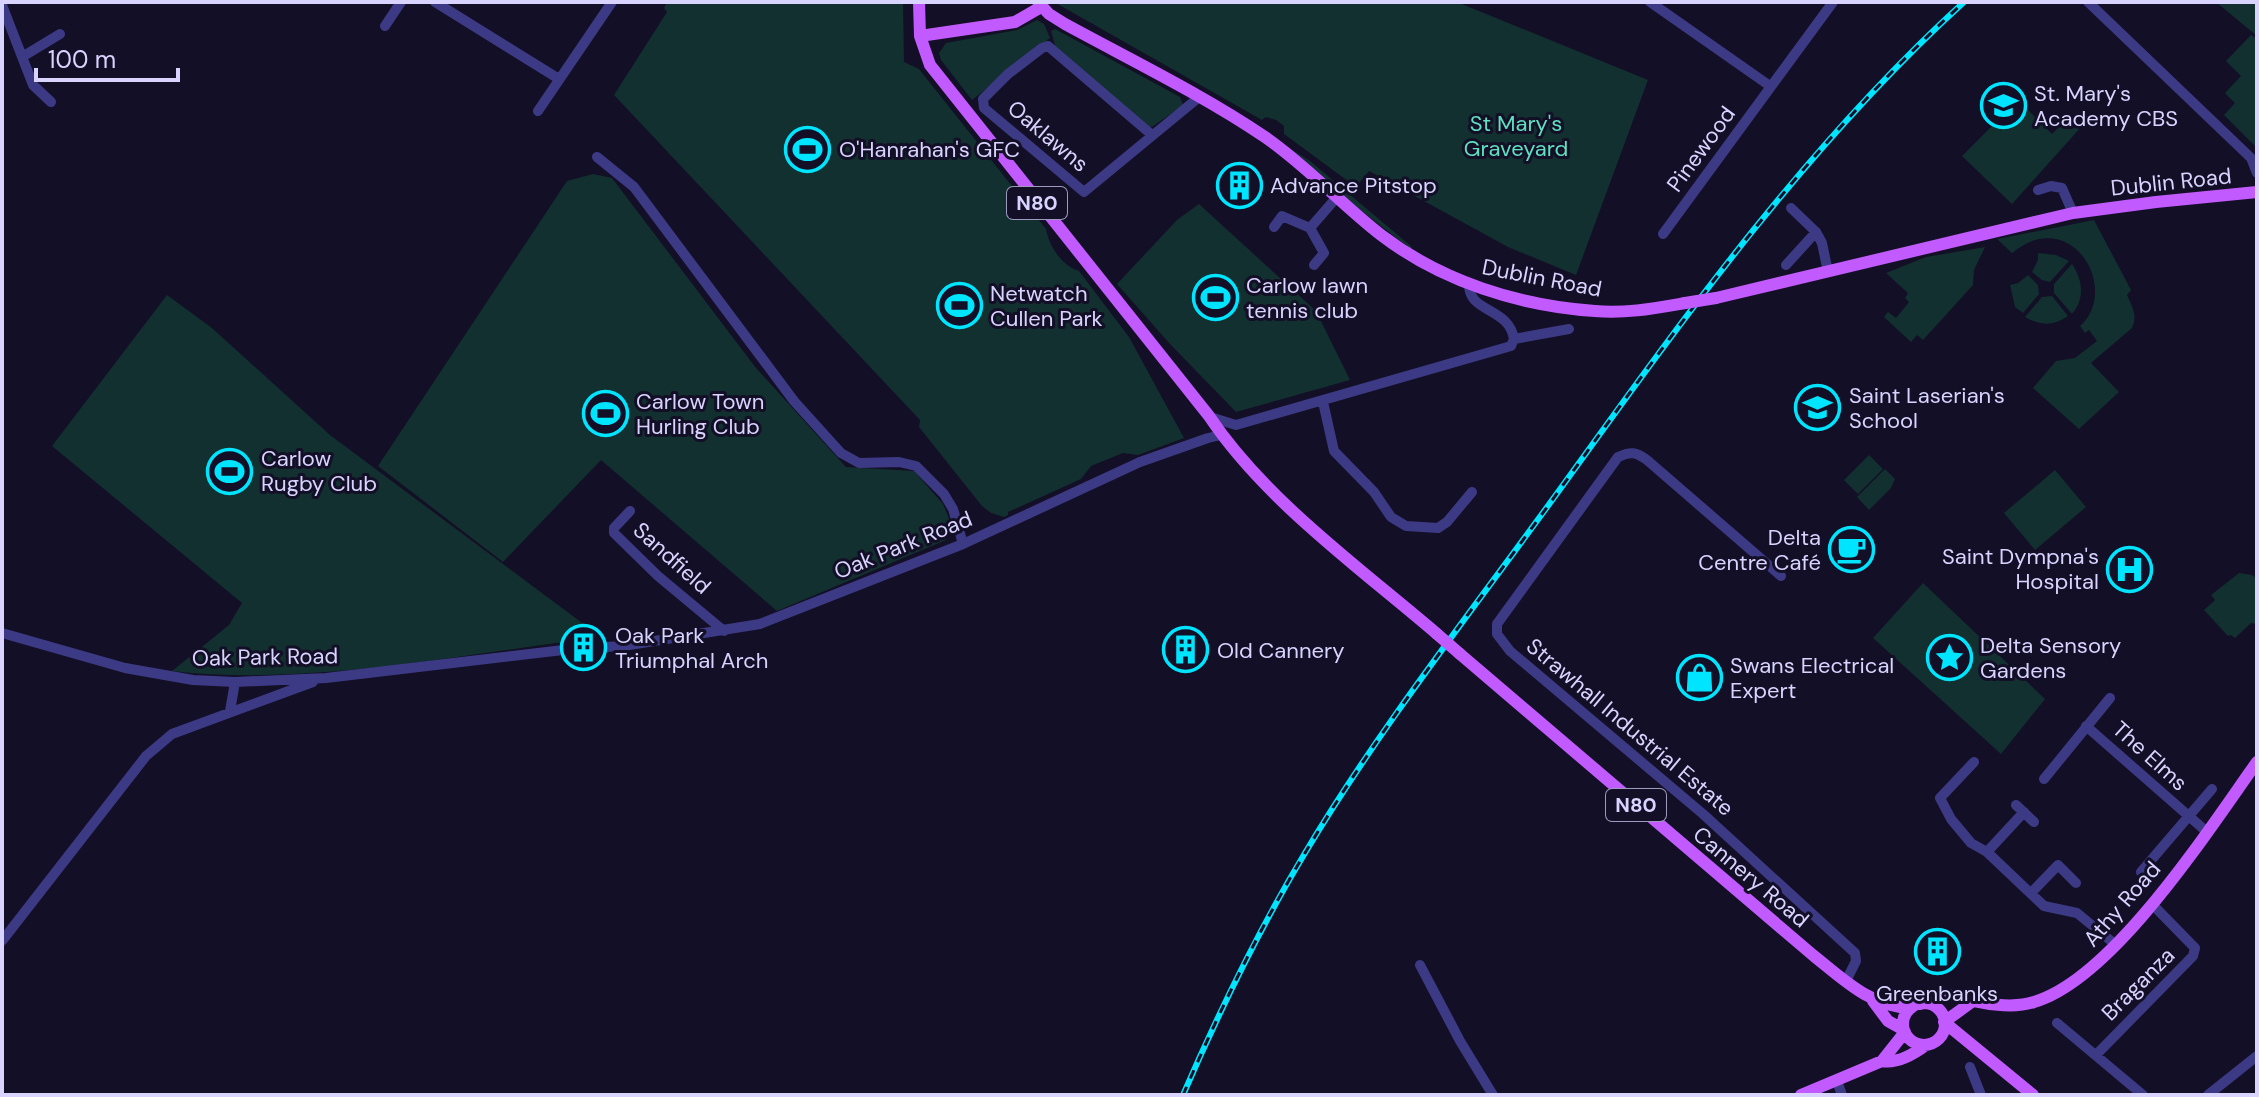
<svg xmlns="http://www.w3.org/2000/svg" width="2259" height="1097" viewBox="0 0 2259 1097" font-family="'DM Sans',sans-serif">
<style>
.green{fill:#12302f}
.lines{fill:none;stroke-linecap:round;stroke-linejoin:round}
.minor{stroke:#3d3a85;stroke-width:10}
.major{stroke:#c25bff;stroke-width:12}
.rail-casing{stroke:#00e5ff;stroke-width:6}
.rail{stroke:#130f26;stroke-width:3;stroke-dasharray:9;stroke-linecap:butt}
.major-bridge{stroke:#c25bff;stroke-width:12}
.labels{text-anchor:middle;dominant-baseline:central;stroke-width:6;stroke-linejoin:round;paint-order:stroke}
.shield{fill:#130f26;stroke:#9e99be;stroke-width:2}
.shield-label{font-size:20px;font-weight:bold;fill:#d9d4ff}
.poi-label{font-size:22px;fill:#d9d4ff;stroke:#130f26;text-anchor:start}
.park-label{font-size:22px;fill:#5fe0c0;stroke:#130f26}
.street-label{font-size:22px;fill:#d9d4ff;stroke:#130f26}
</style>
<rect width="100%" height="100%" fill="#130f26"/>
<path class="green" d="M667 2H903L904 62 919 69 1046 229C1049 246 1062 266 1079 271L1129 337 1184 438 1138 455 1123 453 1091 466 1081 479 1008 512V515L1004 517 991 513 982 506 919 427 920 420 614 95 667 12 664 8Z
M1054 2H1457L1648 80 1576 275 1508 247 1369 171 1356 187 1284 134V126L1276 120 1266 117 1262 120Z
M2216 2H2257V36Z
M1037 20 1044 24 1050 38 972 100 941 60 939 53 946 43 1017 30Z
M1055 29 1180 97 1183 105 1152 127 1147 126 1056 49 1051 31Z
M2251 35 2257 39V148L2224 115 2235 103 2225 93 2241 76 2226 61Z
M2018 100 2052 134 2069 117 2082 126 2012 204 1962 156Z
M1283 144 1310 161 1412 247 1411 249 1350 202Z
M593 174 612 178 756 368 846 467 914 471 943 504 953 528 946 540 777 611 601 460 503 562 378 466 567 181Z
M1199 204 1316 311 1350 380 1236 412 1170 344 1117 284 1177 220Z
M2094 220 2131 290 2127 295C2132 307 2138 315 2132 328L2091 363 2119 392 2079 429 2033 388 2056 361 2075 358 2097 341 2089 330 2085 333 2080 326C2114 296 2086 230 2039 239 2029 241 2020 247 2012 253L1997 239Z
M1985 247 1974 270 1973 285 1923 340 1917 335 1911 342 1884 317 1888 312 1896 318 1909 302 1905 298 1908 293 1886 273 1926 257Z
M2038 253 2056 255 2069 261 2050 282 2042 280 2032 272 2038 260Z
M2072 264C2083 280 2085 299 2072 314L2054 293V284Z
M2028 275 2038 285 2039 294 2023 313 2015 307 2010 285 2018 283Z
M167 295 212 328 330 435 589 628 579 640C448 657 304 686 172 671L229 625 242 603 52 446Z
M2052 296 2068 316C2054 326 2040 326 2025 317L2042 297Z
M1869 455 1883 469 1858 494 1844 480Z
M1885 469 1895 479 1891 488 1869 510 1857 497Z
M2055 470 2086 507 2035 550 2004 513Z
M2239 573 2252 575 2257 579V624L2251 623 2235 638 2231 635 2228 636 2204 610 2215 600 2211 595Z
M1923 583 2045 699 2001 754 1873 638Z"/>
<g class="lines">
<path class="minor" d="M435 2 559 79
M1650 2 1770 86
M2088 2 2251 158 2257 173
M2 5 33 85 51 102
M385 26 401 2
M22 57 60 34
M538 111 612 2
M1152 135 1048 46 1042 48 1008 74 983 99 984 108 1084 192 1198 98
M597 157 634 187 794 401 841 453 859 463 899 462 916 466 944 494 953 509 963 544
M2038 190 2051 186 2062 188 2073 213
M1791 208 1816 232
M1274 227 1282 216 1310 228 1324 253 1314 265
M1310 228 1337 197
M1663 234 1833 2
M1786 265 1816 232 1822 243 1828 272
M1514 339 1569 329
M1323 402 1334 451 1374 492 1391 517 1406 526 1438 528 1447 522 1472 492
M1210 417 1236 425 1511 346 1514 339C1509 307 1468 313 1469 284
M630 511 614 528V533L658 576 724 631
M1781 576 1647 460C1636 452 1631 451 1618 457L1497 624V634L1510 651 1703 814 1855 953 1856 961 1846 981
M2 633 125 668 193 680 235 682 326 678 580 648
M588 648 623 646 760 624 963 544 1140 462 1208 438 1221 435
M230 711 235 682
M2086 726 2207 832
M1974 762 1940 798 1951 819 1971 843 1987 852 2044 906 2077 913 2116 945
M2044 779 2110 698
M2016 805 2034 822
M1987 852 2024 812
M2141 872 2212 789
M2031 893 2058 865 2076 883
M2 941 146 756 172 734 313 682
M1420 965 1460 1041 1493 1095
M2057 1023 2143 1095
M2096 1055 2193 956 2195 948 2152 904
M1970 1067 1981 1095
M1837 1081 1842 1095
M2208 1095 2257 1056"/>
<path class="major" d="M919 2 920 36 930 65 1209 416C1265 500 1360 568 1437 634
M1038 2 1049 14 1065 24C1131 60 1203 95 1265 137 1307 166 1341 204 1381 235 1441 281 1519 306 1595 311 1625 314 1656 308 1685 303
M920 36 1015 22 1041 7
M1716 298 2073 213 2156 202 2257 192
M1460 654 1814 956C1844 980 1871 1007 1911 1008
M1873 1001 1888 1021 1904 1030
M1903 1024a21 21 0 1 1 42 0a21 21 0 1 1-42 0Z
M1920 1004C1932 1000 1943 995 1956 995 1962 995 1967 999 1973 1001 1990 1005 2017 1008 2034 1002 2113 979 2209 829 2257 762
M1944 1022 2033 1095
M1944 1022 1973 1001
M1882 1061 1905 1032
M1801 1095 1882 1061C1898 1064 1914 1054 1926 1045"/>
<defs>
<path id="rail" d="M1183 1095C1219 1012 1258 931 1305 853 1380 727 1472 611 1558 492 1682 320 1806 146 1964 2"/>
</defs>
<use href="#rail" class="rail-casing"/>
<use href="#rail" class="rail"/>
<path class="major-bridge" d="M1685 303 1716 298
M1437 634 1460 654"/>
</g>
<defs>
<symbol id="school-ring" viewBox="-11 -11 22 22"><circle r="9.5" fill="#130f26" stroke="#00e5ff" stroke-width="1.5"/><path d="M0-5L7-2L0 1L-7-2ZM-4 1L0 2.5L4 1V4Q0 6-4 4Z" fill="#00e5ff"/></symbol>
<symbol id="stadium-ring" viewBox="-11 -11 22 22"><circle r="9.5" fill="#130f26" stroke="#00e5ff" stroke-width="1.5"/><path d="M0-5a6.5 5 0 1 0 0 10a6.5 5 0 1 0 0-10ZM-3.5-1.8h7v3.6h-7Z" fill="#00e5ff"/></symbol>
<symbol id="building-ring" viewBox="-11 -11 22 22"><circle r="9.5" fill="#130f26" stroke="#00e5ff" stroke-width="1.5"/><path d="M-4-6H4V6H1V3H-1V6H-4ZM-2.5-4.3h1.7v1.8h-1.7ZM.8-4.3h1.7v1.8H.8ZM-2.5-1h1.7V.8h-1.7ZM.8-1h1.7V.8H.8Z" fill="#00e5ff"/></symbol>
<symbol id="cafe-ring" viewBox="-11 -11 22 22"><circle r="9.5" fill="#130f26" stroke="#00e5ff" stroke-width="1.5"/><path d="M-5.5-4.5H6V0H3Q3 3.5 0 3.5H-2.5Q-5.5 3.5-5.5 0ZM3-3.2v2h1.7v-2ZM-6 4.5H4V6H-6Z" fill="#00e5ff"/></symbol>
<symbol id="hospital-ring" viewBox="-11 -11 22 22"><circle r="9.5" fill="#130f26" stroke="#00e5ff" stroke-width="1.5"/><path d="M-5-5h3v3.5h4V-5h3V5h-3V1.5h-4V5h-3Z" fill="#00e5ff"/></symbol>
<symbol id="sight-ring" viewBox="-11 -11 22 22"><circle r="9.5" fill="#130f26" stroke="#00e5ff" stroke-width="1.5"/><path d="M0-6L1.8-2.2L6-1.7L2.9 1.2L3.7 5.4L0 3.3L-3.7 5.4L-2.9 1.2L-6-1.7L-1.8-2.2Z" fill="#00e5ff"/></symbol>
<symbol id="shop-ring" viewBox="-11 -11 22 22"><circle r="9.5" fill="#130f26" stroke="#00e5ff" stroke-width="1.5"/><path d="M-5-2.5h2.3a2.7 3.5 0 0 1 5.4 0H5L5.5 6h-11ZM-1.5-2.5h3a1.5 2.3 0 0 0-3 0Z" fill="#00e5ff"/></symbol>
</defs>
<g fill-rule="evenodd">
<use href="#school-ring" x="1978" y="80" width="51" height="51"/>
<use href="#stadium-ring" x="782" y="124" width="51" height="51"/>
<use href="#building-ring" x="1214" y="160" width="51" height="51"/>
<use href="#stadium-ring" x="1190" y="272" width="51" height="51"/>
<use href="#stadium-ring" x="934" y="280" width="51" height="51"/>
<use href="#school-ring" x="1792" y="382" width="51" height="51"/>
<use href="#stadium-ring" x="580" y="388" width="51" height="51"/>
<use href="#stadium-ring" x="204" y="446" width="51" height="51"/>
<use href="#cafe-ring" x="1826" y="524" width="51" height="51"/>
<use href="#hospital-ring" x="2104" y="544" width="51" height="51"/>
<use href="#building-ring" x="558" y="622" width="51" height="51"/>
<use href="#building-ring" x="1160" y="624" width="51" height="51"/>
<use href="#sight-ring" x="1924" y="632" width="51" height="51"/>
<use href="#shop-ring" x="1674" y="652" width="51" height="51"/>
<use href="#building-ring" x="1912" y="926" width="51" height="51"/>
</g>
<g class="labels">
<g class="shield">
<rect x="1007" y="187" width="60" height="32" rx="6"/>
<rect x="1606" y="789" width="60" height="32" rx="6"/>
</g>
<g class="shield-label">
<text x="1037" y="203">N80</text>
<text x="1636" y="805">N80</text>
</g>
<g class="poi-label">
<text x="2034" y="93">St. Mary's<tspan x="2034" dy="25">Academy CBS</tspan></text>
<text x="839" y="149">O'Hanrahan's GFC</text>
<text x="1270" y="185">Advance Pitstop</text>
<text x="1246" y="285">Carlow lawn<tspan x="1246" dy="25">tennis club</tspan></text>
<text x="990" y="293">Netwatch<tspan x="990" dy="25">Cullen Park</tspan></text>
<text x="1849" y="395">Saint Laserian's<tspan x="1849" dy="25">School</tspan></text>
<text x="636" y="401">Carlow Town<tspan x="636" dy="25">Hurling Club</tspan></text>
<text x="261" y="458">Carlow<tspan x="261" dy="25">Rugby Club</tspan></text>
<text x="1821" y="537" text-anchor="end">Delta<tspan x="1821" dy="25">Centre Café</tspan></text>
<text x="2099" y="556" text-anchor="end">Saint Dympna's<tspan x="2099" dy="25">Hospital</tspan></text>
<text x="615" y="635">Oak Park<tspan x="615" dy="25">Triumphal Arch</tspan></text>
<text x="1980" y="645">Delta Sensory<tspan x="1980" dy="25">Gardens</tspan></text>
<text x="1217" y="650">Old Cannery</text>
<text x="1730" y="665">Swans Electrical<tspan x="1730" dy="25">Expert</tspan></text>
<text x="1937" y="993" text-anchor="middle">Greenbanks</text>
</g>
<g class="park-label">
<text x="1516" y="123">St Mary's<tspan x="1516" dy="25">Graveyard</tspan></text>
</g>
<g class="street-label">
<text transform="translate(1048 136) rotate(40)">Oaklawns</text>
<text transform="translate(1701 149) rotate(-54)">Pinewood</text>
<text transform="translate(2171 182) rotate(-6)">Dublin Road</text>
<text transform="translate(1542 278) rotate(11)">Dublin Road</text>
<text transform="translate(903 545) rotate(-22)">Oak Park Road</text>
<text transform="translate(672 558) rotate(42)">Sandfield</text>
<text transform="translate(265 657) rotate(-1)">Oak Park Road</text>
<text transform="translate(1630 727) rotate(40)">Strawhall Industrial Estate</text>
<text transform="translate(2150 756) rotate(42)">The Elms</text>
<text transform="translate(1751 877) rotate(40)">Cannery Road</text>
<text transform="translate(2122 904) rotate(-49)">Athy Road</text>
<text transform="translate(2138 984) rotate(-45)">Braganza</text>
</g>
</g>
<rect width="2259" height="1097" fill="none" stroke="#d9d4ff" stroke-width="8"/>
<path d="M36 68v12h142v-12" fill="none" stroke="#d9d4ff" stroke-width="4"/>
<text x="48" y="68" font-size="24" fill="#d9d4ff" stroke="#130f26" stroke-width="6" paint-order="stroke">100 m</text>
</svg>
